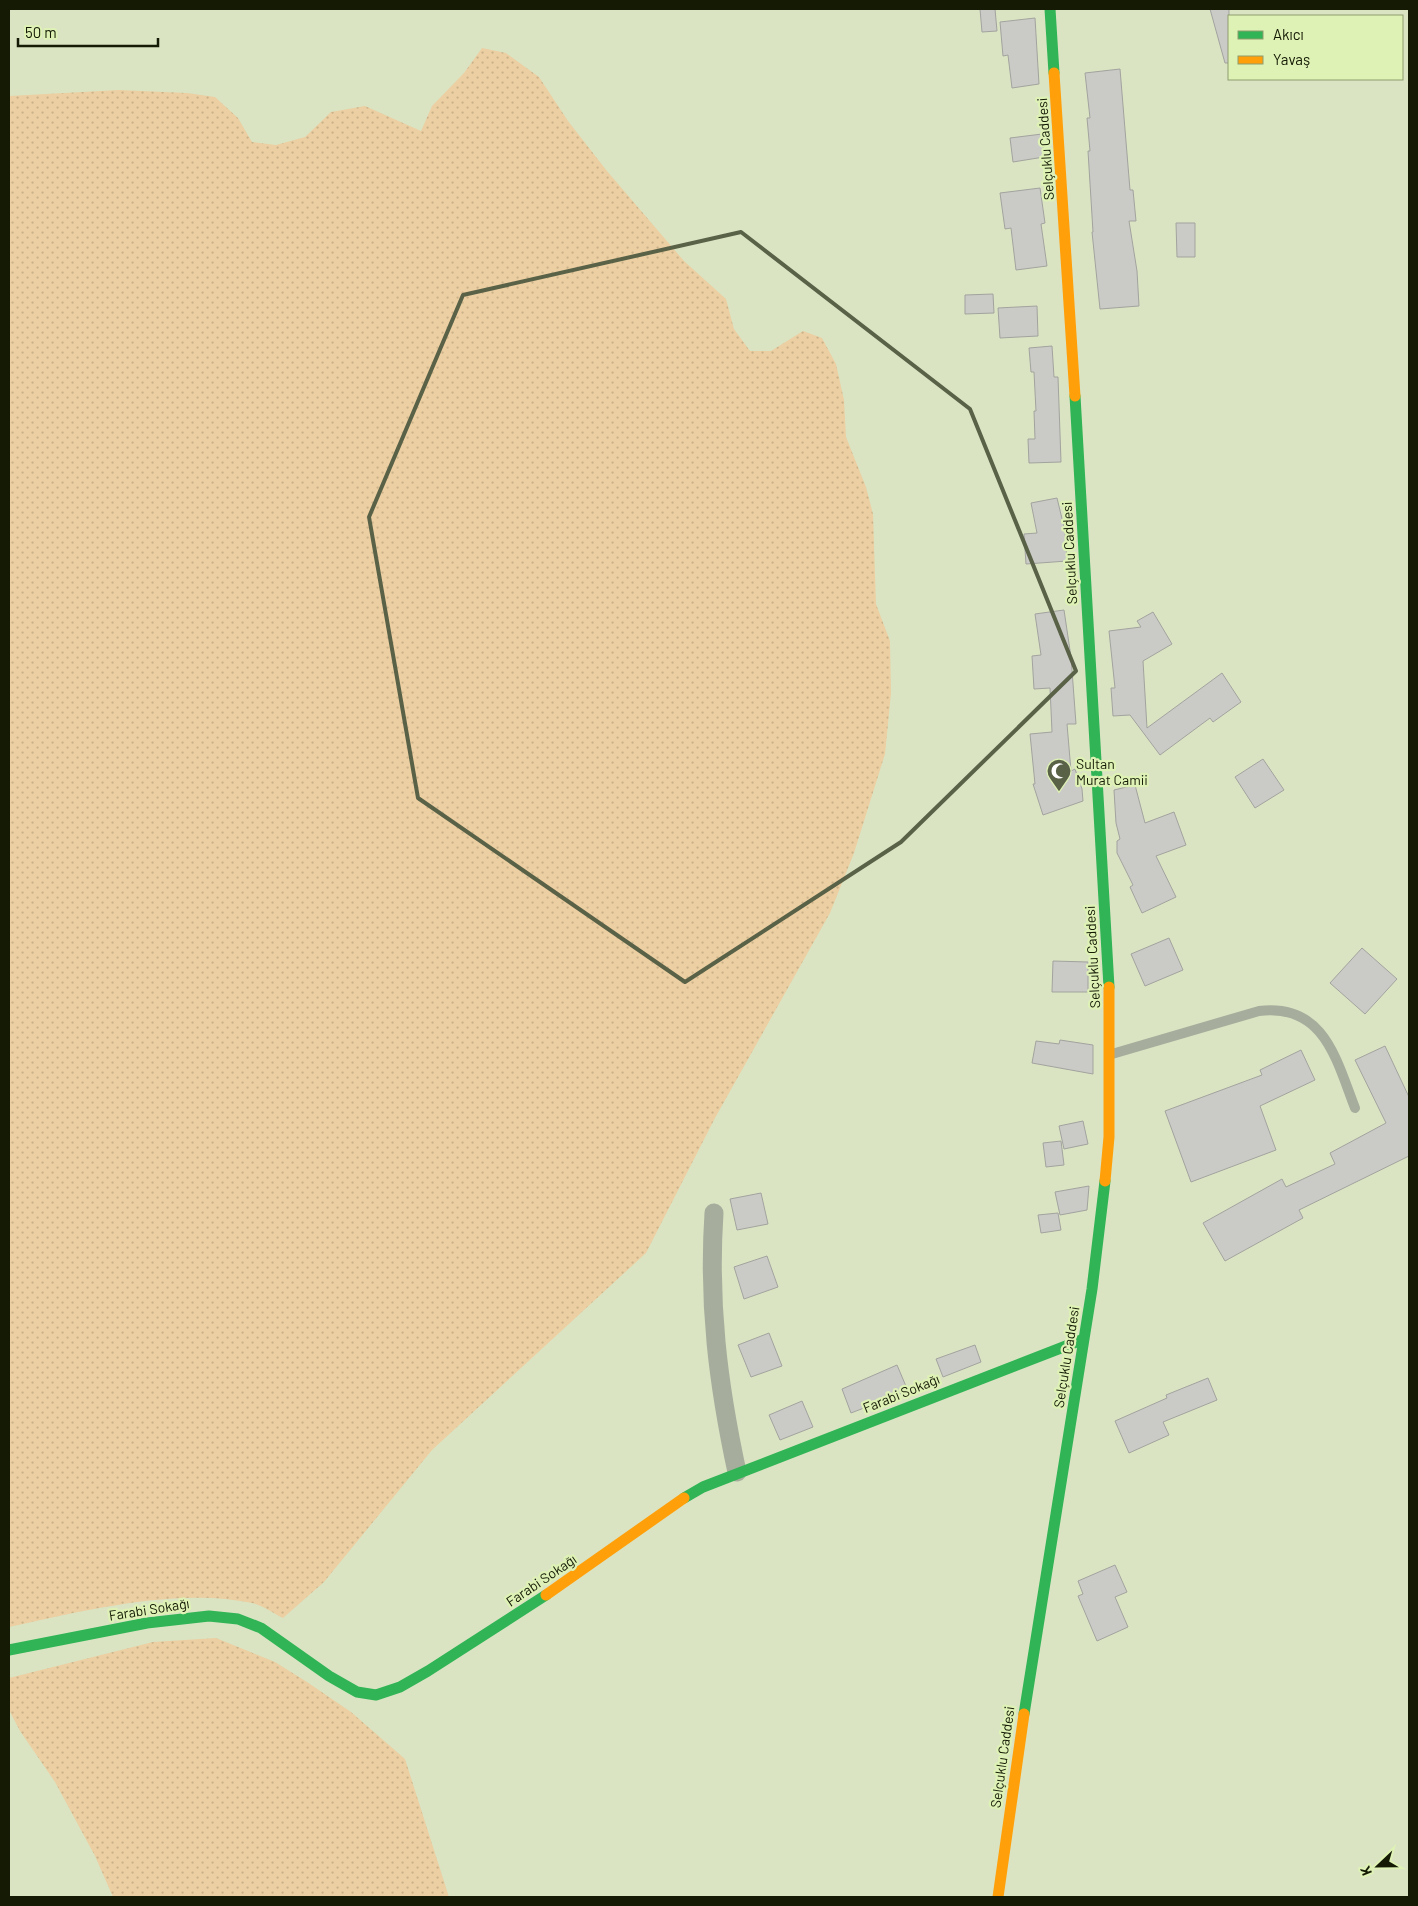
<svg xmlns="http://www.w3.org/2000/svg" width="1418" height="1906" viewBox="0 0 1418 1906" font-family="Barlow,sans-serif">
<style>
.green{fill:url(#green-dots)}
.building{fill:#cacbc6;stroke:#a2a39e}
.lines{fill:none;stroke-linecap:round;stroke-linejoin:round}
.lane{stroke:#a7ad9c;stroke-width:10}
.street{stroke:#a7ad9c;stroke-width:19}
.fast{stroke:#30b455;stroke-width:11}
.slow{stroke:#ff9f0a;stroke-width:11}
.marked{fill:none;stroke:#596147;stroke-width:4;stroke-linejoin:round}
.labels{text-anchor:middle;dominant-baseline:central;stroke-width:4.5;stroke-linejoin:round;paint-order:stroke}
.street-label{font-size:14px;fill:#141a04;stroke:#dff2b6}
.poi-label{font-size:14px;fill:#141a04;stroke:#dff2b6;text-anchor:start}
</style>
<defs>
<pattern id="green-dots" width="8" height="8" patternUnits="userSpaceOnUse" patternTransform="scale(1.25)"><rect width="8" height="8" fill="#eccfa2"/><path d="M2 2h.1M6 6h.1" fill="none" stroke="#cab18a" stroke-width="1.8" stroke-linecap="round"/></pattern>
</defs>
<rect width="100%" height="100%" fill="#dae4c3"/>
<path class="green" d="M482 48 506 53 539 77 568 121 607 171 684 261 726 299 734 329 750 351H771L803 331 822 338 836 364 844 400 846 437 866 487 873 514 876 604 890 641 891 693 885 754 854 853 830 913 715 1118 646 1253 432 1450 324 1582 283 1618C273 1613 262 1605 252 1603 177 1587 83 1611 9 1627V96L119 90 187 93 215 97 238 118 252 142 276 145 305 137 331 112 365 106 421 131 432 106 464 73Z
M216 1638 275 1662 307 1682 351 1712 405 1759 449 1897H113L95 1856 55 1782 20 1731 9 1710V1678L153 1642Z"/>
<path class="building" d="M980 9H995L997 31 982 32Z
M1210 9H1229V63H1225Z
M1035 18 1039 84 1012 88 1008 55 1003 56 1000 22Z
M1120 69 1130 190H1133L1136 221H1129L1137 271 1139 306 1100 309 1092 232H1093L1088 151H1090L1087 118H1090L1085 73Z
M1042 134 1044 157 1013 162 1010 138Z
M1040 188 1045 223 1041 224 1047 266 1016 270 1011 228 1005 229 1000 193Z
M1176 223H1195V257H1177Z
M993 294 994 313 965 314V295Z
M1037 306 1038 336 1000 338 998 308Z
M1052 346 1054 377H1058L1061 462 1029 463 1028 439H1035L1034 411H1036L1034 372H1031L1029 348Z
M1057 498 1065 531 1067 561 1026 564 1024 534 1037 533 1031 503Z
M1064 610 1071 657 1076 724H1067L1071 771 1075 769 1082 789 1083 801 1043 815 1033 784H1035L1030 734 1052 732 1050 688 1034 689 1032 656 1041 655 1035 614Z
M1153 612 1172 644 1143 661 1147 728 1222 673 1241 702 1213 722 1210 718 1160 755 1130 715 1113 716 1111 688H1115L1109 631 1141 627 1137 621Z
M1263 759 1284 790 1255 808 1235 777Z
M1135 785 1145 823 1174 812 1186 845 1156 856 1176 897 1142 913 1130 887 1133 885 1117 853V841L1120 839 1116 823 1114 790Z
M1169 938 1183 970 1145 986 1131 954Z
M1362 948 1397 979 1365 1014 1330 983Z
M1053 961 1088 962V992H1052Z
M1060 1040 1093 1045V1074L1032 1063 1036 1041 1059 1044Z
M1385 1046 1409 1097V1156L1299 1210 1303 1218 1225 1261 1203 1223 1282 1179 1286 1187 1335 1164 1330 1153 1386 1123 1355 1060Z
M1301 1050 1315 1080 1260 1106 1276 1150 1191 1182 1165 1111 1262 1075 1260 1070Z
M1083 1121 1088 1144 1064 1149 1059 1126Z
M1061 1141 1064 1165 1046 1167 1043 1143Z
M1089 1186 1087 1210 1060 1215 1055 1192Z
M761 1193 768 1224 737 1230 730 1199Z
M1058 1213 1061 1230 1041 1233 1038 1215Z
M767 1256 778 1287 744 1299 734 1267Z
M769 1333 782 1366 751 1377 738 1345Z
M975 1345 981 1362 943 1377 936 1359Z
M897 1365 908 1391 851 1413 842 1389Z
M1208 1378 1217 1400 1163 1422 1169 1435 1129 1453 1115 1421 1167 1398 1166 1395Z
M802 1401 813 1427 780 1440 769 1415Z
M1115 1565 1127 1592 1115 1597 1128 1627 1097 1641 1078 1596 1083 1594 1078 1581Z"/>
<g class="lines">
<path class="lane" d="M1112 1054 1259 1011C1324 1003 1336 1059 1355 1108"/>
<path class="street" d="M714 1213C708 1303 718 1384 737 1472"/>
<path class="fast" d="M1050 9 1054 73
M1075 396 1109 987
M684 1498 703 1487 1084 1339
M9 1650 147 1623 209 1616 238 1619 261 1628 329 1676 357 1692 376 1695 400 1687 428 1671 546 1595
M1024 1714 1092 1289 1105 1181"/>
<path class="slow" d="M1054 73 1075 396
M1105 1181 1109 1137V987
M546 1595 684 1498
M998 1897 1024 1714"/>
</g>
<path class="marked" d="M741 232 970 409 1076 671 901 842 685 982 418 798 369 517 463 295Z"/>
<defs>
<symbol id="mosque-pin" viewBox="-11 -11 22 30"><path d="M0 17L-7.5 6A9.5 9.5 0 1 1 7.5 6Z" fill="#596147" stroke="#dff2b6"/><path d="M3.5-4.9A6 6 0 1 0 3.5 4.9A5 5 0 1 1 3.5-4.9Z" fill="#fff"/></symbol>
</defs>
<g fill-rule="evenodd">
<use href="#mosque-pin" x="1045" y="757" width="28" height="38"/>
</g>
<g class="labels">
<g class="street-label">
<text transform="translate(1045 149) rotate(-94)">Selçuklu Caddesi</text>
<text transform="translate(1069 553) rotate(-93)">Selçuklu Caddesi</text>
<text transform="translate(1092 957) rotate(-93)">Selçuklu Caddesi</text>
<text transform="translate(1066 1357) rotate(-81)">Selçuklu Caddesi</text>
<text transform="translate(901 1393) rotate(-22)">Farabi Sokağı</text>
<text transform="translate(541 1580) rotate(-34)">Farabi Sokağı</text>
<text transform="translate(149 1609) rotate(-9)">Farabi Sokağı</text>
<text transform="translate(1002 1757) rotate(-82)">Selçuklu Caddesi</text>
</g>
<g class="poi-label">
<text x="1076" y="763">Sultan<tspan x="1076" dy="16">Murat Camii</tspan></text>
</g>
</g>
<rect width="1418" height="1906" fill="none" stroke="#141a04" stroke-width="20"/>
<rect x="1228" y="15" width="175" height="65" fill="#dff2b6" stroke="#8e9c6f"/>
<rect x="1238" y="31" width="25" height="8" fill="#30b455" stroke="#8e9c6f"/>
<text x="1273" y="40" font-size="15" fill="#141a04">Akıcı</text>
<rect x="1238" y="56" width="25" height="8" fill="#ff9f0a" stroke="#8e9c6f"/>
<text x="1273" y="65" font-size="15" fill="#141a04">Yavaş</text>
<g transform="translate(1378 1866) rotate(248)" stroke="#dff2b6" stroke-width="4" paint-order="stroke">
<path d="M0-4L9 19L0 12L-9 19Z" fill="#141a04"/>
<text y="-8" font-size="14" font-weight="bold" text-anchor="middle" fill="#141a04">K</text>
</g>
<path d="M18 38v8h140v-8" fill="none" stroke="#141a04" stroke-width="2.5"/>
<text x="25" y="38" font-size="15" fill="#141a04" stroke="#dff2b6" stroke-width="4" paint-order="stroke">50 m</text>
</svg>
